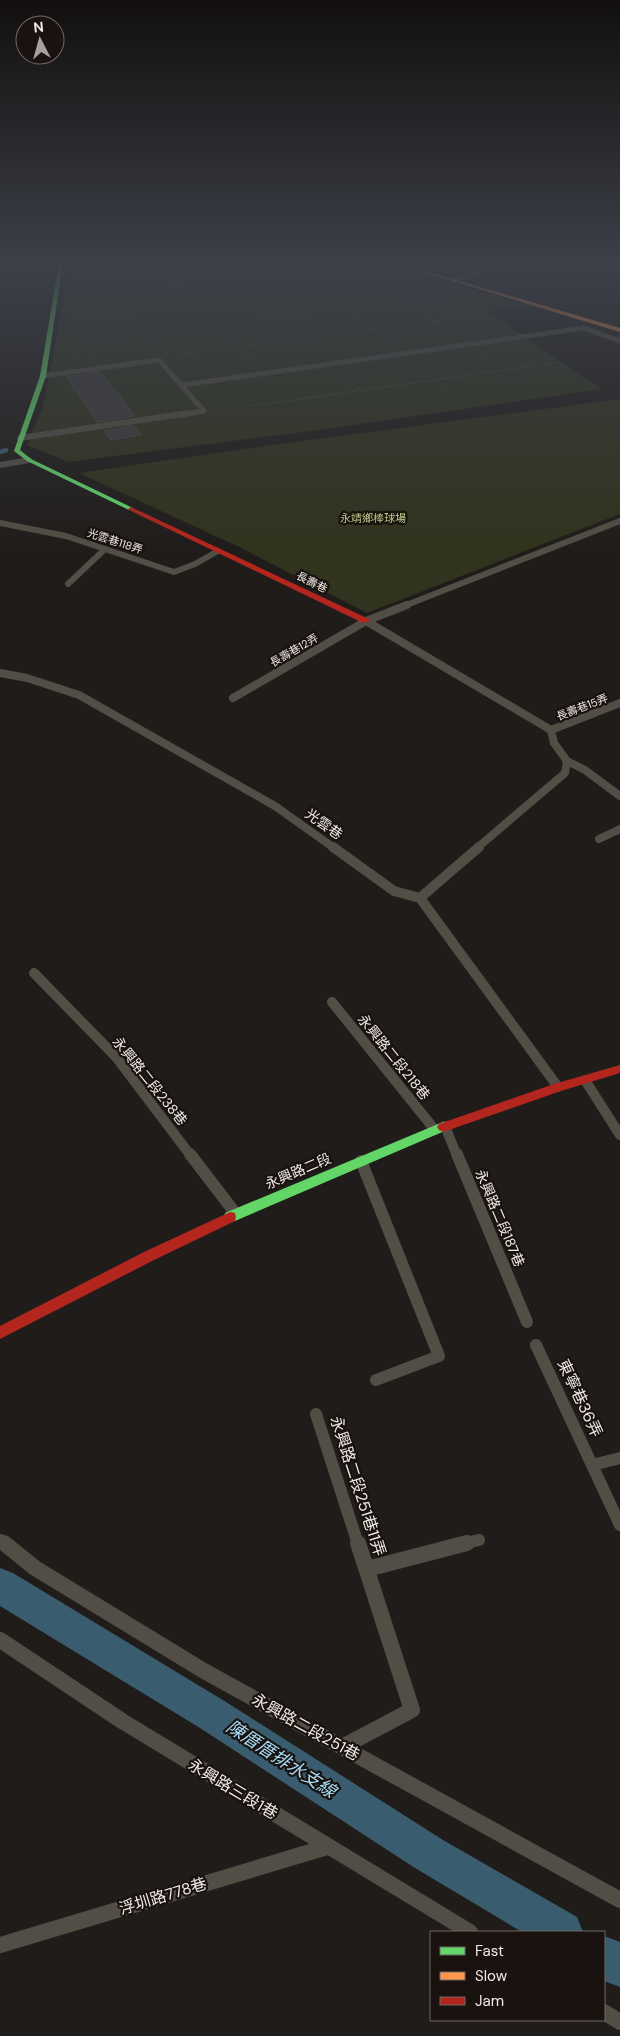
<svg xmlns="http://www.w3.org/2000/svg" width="620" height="2036" viewBox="0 0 620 2036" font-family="'DM Sans','Noto Sans TC',sans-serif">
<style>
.green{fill:#30331d}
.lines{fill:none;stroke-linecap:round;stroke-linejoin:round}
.stream{stroke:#395d6e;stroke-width:4.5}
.canal{fill:#395d6e;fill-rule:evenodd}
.building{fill:#3d3c3c;stroke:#4b4848}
.path{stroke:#56534d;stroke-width:1;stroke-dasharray:1 1;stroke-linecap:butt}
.lane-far5{stroke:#524e45;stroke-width:5}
.lane-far4{stroke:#524e45;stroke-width:6}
.lane-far3{stroke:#524e45;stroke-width:8}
.lane-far2{stroke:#524e45;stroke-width:10}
.lane-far1{stroke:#524e45;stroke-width:12}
.lane{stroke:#524e45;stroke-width:16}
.fast{fill:#63d668;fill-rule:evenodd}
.slow{fill:#ff974d;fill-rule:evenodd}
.jam{fill:#b3261e;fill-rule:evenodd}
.labels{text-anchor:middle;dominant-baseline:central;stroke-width:4.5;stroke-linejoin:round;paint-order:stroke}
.far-park-label{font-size:11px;fill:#bbc88a;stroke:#19120f}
.far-street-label{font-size:11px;fill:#efeae7;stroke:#19120f}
.street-label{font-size:14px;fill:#efeae7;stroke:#19120f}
.near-street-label{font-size:16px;fill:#efeae7;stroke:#19120f}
.near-water-label{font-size:18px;font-style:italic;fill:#a6dcf7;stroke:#19120f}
</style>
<rect width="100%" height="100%" fill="#201c1a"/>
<path class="green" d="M73 263H385L530 306 488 312 602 389 312 431 68 462 27 445 43 407 70 267Z
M620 399V514L367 613 239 547 79 473 279 444Z"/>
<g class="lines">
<path class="stream" d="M0 452 6 450"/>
<path class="canal" d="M0 1568 13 1573 226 1702 443 1840 577 1917 583 1932H522L415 1868 200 1728 0 1606Z
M604 1936 620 1942V1987L604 1981Z"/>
</g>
<path class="building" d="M101 372 135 416 97 422 66 377Z
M134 426 141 435 111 440 104 431Z"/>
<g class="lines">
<path class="path" d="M89 263 157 345
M155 263 251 360
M292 263 388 342
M357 263 447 332
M225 265 317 350
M76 281 239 263
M76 288 123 350
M74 296 360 265
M73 308 108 353
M70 319 382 282
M71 326 92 355
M67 343 450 296
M68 347 75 358
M175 355 488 314
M480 357 515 384
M418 366 452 395
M346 377 378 406
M251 406 560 362"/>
<path class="lane-far5" d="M454 280 505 263
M43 376 159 360 204 411 180 415
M182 385 584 328 620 341"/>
<path class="lane-far4" d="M20 438 189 413
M0 465 29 460
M0 523 66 536 174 572 195 564 218 551
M68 584 105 549
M404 606 620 521"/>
<path class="lane-far3" d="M366 621 551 730 554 743 567 761 565 773 477 848
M0 673 27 678 79 695 275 806 334 848
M233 698 366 621 407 605
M551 730 620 703
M567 761 585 770 620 796
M599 839 620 829"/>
<path class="lane-far2" d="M333 847 394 891 420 898 558 1087
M420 898 479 847
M34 973 116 1057 191 1156
M332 1002 435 1130
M585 1080 620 1135
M445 1126 457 1156"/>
<path class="lane-far1" d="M190 1154 236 1214
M457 1154 527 1322
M361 1161 439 1356 376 1380
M536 1345 620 1525
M316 1414 358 1544
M592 1465 620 1458
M0 1540 5 1544
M462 1544 479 1540"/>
<path class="lane" d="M4 1543 35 1568 204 1671 620 1900
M367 1569 467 1543
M0 1640 122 1721 470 1932
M342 1747 412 1710 358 1543
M0 1945 327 1847
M604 2012 620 2022"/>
<path class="fast" d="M64 263H68L62 269 46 376 20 450 31 459 133 508V510H129L27 461 14 451 40 376 58 269Z
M443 1122 447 1124 449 1127 447 1130 235 1221 230 1222 225 1221 224 1217 225 1213Z"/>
<path class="slow" d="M393 263H399L620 328V332Z"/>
<path class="jam" d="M131 507 369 619 370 621 363 623 129 510 128 509Z
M620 1065V1073L561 1091 443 1132 439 1130 437 1127 439 1124 554 1084Z
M230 1212 235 1213 236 1217 235 1221 154 1260 0 1339V1326L144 1252Z"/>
</g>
<linearGradient id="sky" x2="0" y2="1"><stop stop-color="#120f0e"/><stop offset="0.48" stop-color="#3c4049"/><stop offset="1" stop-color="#3c4049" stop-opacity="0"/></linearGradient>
<rect width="620" height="548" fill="url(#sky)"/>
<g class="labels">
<g class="far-park-label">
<text x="373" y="518">永靖鄉棒球場</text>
</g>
<g class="far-street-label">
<text transform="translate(115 541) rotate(18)">光雲巷118弄</text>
<text transform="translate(312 582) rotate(26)">長壽巷</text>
<text transform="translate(294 650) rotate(-30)">長壽巷12弄</text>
<text transform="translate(582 707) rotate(-21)">長壽巷15弄</text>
</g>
<g class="street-label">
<text transform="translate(324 824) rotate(35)">光雲巷</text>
<text transform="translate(394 1057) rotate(51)">永興路二段218巷</text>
<text transform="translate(150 1081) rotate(51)">永興路二段238巷</text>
<text transform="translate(298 1171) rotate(-23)">永興路二段</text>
<text transform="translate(500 1218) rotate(67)">永興路二段187巷</text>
</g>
<g class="near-street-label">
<text transform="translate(580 1398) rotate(65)">東寧巷36弄</text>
<text transform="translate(358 1486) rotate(72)">永興路二段251巷11弄</text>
<text transform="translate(306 1727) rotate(29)">永興路二段251巷</text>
<text transform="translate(233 1789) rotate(31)">永興路三段1巷</text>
<text transform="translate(163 1896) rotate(-17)">浮圳路778巷</text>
</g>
<g class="near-water-label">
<text transform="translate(281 1759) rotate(33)">陳厝厝排水支線</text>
</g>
</g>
<rect x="430" y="1931" width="175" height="90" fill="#19120f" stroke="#6f6865"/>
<rect x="440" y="1947" width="25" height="8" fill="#63d668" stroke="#6f6865"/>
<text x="475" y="1956" font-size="15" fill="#efeae7">Fast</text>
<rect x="440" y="1972" width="25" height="8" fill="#ff974d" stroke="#6f6865"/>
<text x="475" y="1981" font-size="15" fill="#efeae7">Slow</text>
<rect x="440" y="1997" width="25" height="8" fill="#b3261e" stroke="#6f6865"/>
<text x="475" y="2006" font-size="15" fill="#efeae7">Jam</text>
<g transform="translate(40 40) rotate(354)"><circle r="24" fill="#19120f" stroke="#6f6865"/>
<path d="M0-4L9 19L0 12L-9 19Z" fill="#a7a29f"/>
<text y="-8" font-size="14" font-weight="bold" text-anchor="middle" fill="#efeae7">N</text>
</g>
</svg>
